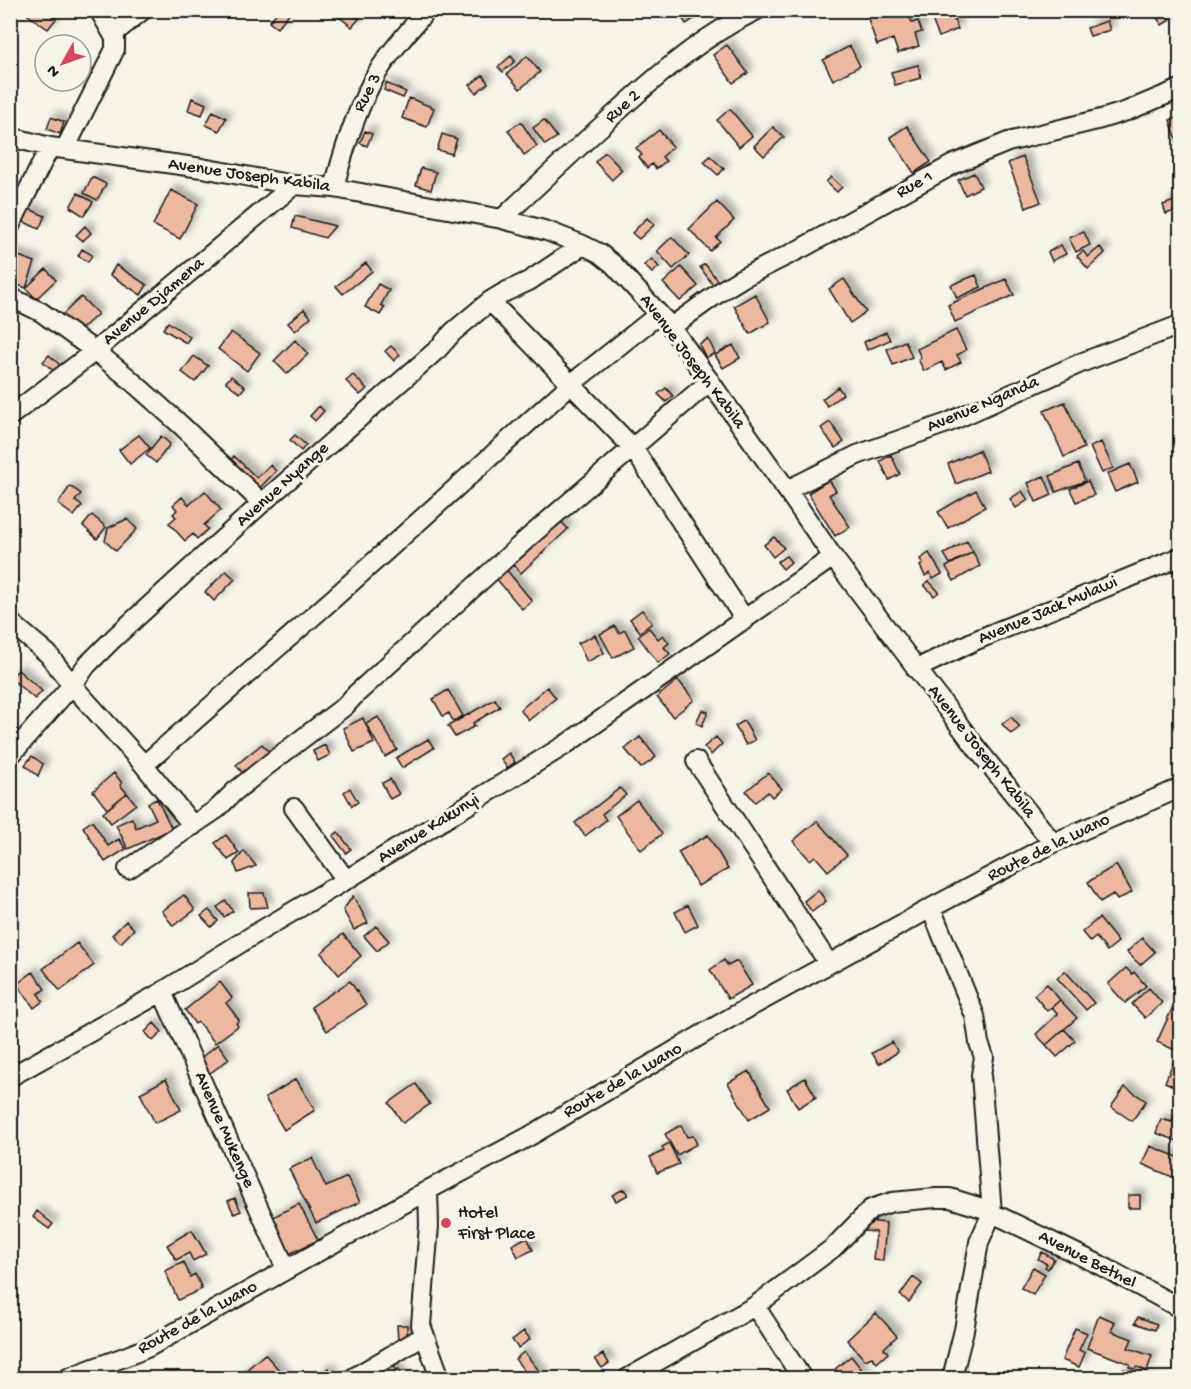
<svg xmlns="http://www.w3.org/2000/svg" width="1191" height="1389" viewBox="0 0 1191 1389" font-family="'Gochi Hand',sans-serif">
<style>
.building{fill:#edb8a0;stroke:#1c1c1c;stroke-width:1.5;filter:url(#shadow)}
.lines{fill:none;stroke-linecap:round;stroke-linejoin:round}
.minor-casing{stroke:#1c1c1c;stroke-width:22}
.minor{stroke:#f7f3e8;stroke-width:18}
.poi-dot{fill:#d1495b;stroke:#f7f3e8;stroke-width:2}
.labels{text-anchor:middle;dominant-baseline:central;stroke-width:6;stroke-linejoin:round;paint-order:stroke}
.street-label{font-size:18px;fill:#1c1c1c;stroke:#f7f3e8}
.poi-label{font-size:18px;fill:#1c1c1c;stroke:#f7f3e8;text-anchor:start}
</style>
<defs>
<filter id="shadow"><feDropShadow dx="5.5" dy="-5.5" stdDeviation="3" flood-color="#0004"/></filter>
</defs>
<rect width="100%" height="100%" fill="#f7f3e8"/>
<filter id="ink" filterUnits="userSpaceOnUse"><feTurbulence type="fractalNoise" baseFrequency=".0167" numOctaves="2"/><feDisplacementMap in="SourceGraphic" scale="12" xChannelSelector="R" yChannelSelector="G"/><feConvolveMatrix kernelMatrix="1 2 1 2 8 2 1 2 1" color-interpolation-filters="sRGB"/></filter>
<g filter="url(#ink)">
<path class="building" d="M26 10H44L56 19 48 29 25 13Z
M279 10H292L277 28 269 22Z
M334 10H350L359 19 352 27 333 12Z
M677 10H688L694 19 686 24Z
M872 10H907L912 23 918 21 922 32 915 34 919 46 898 53 893 39 877 45 866 13Z
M928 10H954L955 13 952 15 958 29 939 37Z
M1162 10H1164L1170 20 1162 25 1155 15Z
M1107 21 1110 30 1090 36 1087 28Z
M727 45 748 73 733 83 713 55Z
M850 46 860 66 833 80 823 60Z
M511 56 515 61 503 72 498 67Z
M527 56 540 72 520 89 507 74Z
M918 65 921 78 895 85 891 72Z
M483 75 488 83 476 93 470 85Z
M386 83 406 92 403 98 384 90Z
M192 98 206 104 202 115 188 110Z
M409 98 434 108 427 127 402 118Z
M730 109 752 136 739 147 717 120Z
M213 111 226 118 219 131 206 125Z
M51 117 64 122 60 134 47 129Z
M1180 117V150L1170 120Z
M544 120 557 137 545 145 533 128Z
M521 122 537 146 524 155 508 130Z
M907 126 931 162 914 173 890 137Z
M773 127 784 137 764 156 754 146Z
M659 130 673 147 662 157 666 161 656 169 652 164 647 168 639 157 642 155 636 148Z
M365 131 372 134 367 146 360 143Z
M442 134 457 139 452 154 437 150Z
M605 152 622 170 612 180 595 162Z
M710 156 724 169 718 175 704 162Z
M1023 157 1041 202 1026 208 1008 163Z
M421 168 436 172 431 190 416 185Z
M974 173 981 187 965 195 958 180Z
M92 177 106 184 97 200 84 193Z
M831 177 842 187 837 192 826 182Z
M171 190 198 204 180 239 153 225Z
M78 193 93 202 84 216 70 207Z
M1180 199V209L1166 214 1163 205Z
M717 202 734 220 716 238 720 241 710 251 689 229Z
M27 208 45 216 39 229 22 221Z
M295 216 335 226 325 238 292 228Z
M647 218 654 225 639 239 632 233Z
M85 226 91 233 83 241 76 235Z
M1084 232 1090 245 1076 252 1069 238Z
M672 237 689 255 673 269 657 251Z
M1061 245 1066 254 1052 261 1048 252Z
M1100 247 1105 253 1088 269 1077 256 1083 251 1088 257Z
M82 249 92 255 88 262 78 256Z
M13 254 35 262 26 288 10 282V259Z
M652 259 659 267 652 273 644 265Z
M366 263 372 271 343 294 336 286Z
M705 264 718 281 713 285 700 267Z
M116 265 147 285 141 295 110 275Z
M681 267 698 286 680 301 663 283Z
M46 269 56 280 36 299 26 288Z
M976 275 981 287 957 298 951 285Z
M844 279 866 312 850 323 829 289Z
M1006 279 1014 295 955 322 948 305Z
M378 284 389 290 381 305 385 307 380 315 365 307Z
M755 294 770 322 750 334 734 306Z
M81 297 98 314 76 334 60 317Z
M304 309 311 317 295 331 288 323Z
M168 322 190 337 186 343 163 329Z
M956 330 966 350 957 355 961 362 946 370 942 362 924 371 918 359 921 358 917 349Z
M231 332 260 353 247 371 218 349Z
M886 332 890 340 867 350 864 342Z
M708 339 715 353 706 358 699 344Z
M295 340 308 354 287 374 274 361Z
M905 341 912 357 893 365 887 349Z
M733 345 740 358 723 368 715 355Z
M391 346 400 355 394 361 385 351Z
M49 355 60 365 54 371 43 362Z
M194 356 208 366 195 382 182 372Z
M353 375 367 389 360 395 346 381Z
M231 376 245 387 240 393 226 382Z
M838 387 843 394 827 406 822 399Z
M666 388 673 396 666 402 658 394Z
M1065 402 1084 448 1064 457 1044 411Z
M319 406 324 411 315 421 310 416Z
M830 422 844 442 835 448 821 428Z
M139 435 150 448 130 464 119 450Z
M295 435 306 445 301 451 290 440Z
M161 436 170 444 156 463 146 455Z
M1101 442 1113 468 1102 473 1090 447Z
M979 450 988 471 956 484 948 464Z
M891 455 900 474 889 480 880 461Z
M234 456 257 478 270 465 276 471 255 493 226 465Z
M1078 464 1085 481 1056 492 1050 476Z
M1130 464 1138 482 1115 492 1107 474Z
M1044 476 1052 495 1036 502 1028 483Z
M829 480 836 491 829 495 850 527 835 536 808 493Z
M1088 481 1094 495 1076 502 1070 489Z
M70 486 81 494 75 501 82 506 74 516 58 504Z
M976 490 985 507 948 528 938 512Z
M205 491 221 510 204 525 208 529 197 539 193 534 185 541 169 523 176 517 173 514 177 510 173 505 182 497 189 505Z
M1022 491 1028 500 1016 508 1010 499Z
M92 515 106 527 97 539 83 526Z
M557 517 568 529 521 573 510 561Z
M127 519 137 529 116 551 105 541 108 528Z
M774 537 784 548 773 557 764 545Z
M967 541 973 552 950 564 944 554Z
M973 552 980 566 954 581 946 567Z
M929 553 942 574 933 579 930 573 925 576 920 566 923 564 920 559Z
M786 556 791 562 783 569 777 562Z
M505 568 532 601 522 609 494 576Z
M226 571 235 579 214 601 205 592Z
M929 581 939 592 934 596 924 585Z
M642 610 652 623 640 632 630 619Z
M615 626 619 633 625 630 634 647 613 658 600 634Z
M649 628 658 639 663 635 669 643 664 647 670 654 658 663 638 636Z
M595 635 604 653 587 662 578 643Z
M18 670 42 691 35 699 10 678Z
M678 680 694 700 673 717 657 697Z
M547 687 556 698 529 720 520 710Z
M448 690 463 716 453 721 449 713 443 716 433 699Z
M495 699 500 707 473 723 475 726 455 737 448 726Z
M702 710 708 712 702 726 696 723Z
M378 717 397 750 385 757 366 724Z
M1011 717 1020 727 1011 734 1002 724Z
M363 718 374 743 354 752 343 728Z
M744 721 755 740 746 745 735 726Z
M640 737 656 757 641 768 625 749Z
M716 737 722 744 711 755 704 747Z
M428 739 434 748 402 768 396 758Z
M262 744 271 754 245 776 236 765Z
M325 745 330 755 318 761 313 751Z
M509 753 515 762 507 768 501 759Z
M32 756 43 764 38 776 25 765Z
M114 773 122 783 120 785 127 793 107 809 93 791Z
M768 773 782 789 772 797 768 792 755 802 746 791Z
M390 779 399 794 390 799 382 783Z
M350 788 358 802 352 806 344 792Z
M620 788 626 795 602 814 606 820 585 836 575 823Z
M127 793 136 804 111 823 103 813Z
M157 799 172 829 128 849 116 825 132 818 136 828 156 819 148 803Z
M637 800 662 834 641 850 616 816Z
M92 821 108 846 119 839 126 849 105 862 83 827Z
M817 821 847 855 828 871 815 856 810 860 793 841Z
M338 832 351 849 346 853 333 836Z
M226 835 239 853 228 860 215 843Z
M708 835 728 869 698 886 678 852Z
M244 851 256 866 238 873 234 863Z
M1116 865 1132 892 1117 900 1113 894 1100 902 1088 882Z
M818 890 826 901 812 912 804 901Z
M249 893H264L268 907 250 908Z
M184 895 195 910 173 926 162 911Z
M353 896 368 923 354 930 343 910Z
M226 901 233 911 224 917 217 907Z
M688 905 698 925 685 932 675 912Z
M209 910 218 921 211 927 201 916Z
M1099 918 1118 942 1107 951 1096 937 1090 942 1082 932Z
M126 921 134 929 121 943 112 935Z
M376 926 389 941 377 951 364 936Z
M343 934 361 956 339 975 321 953Z
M1142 938 1155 952 1140 965 1127 952Z
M77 943 94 965 60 991 43 969Z
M724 960 728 966 737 961 752 985 728 999 710 970Z
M1126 968 1132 974 1134 972 1146 986 1125 1003 1108 984Z
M1065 971 1094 1003 1086 1010 1057 978Z
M33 972 45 989 38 994 43 1001 34 1008 17 984Z
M350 981 366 1005 327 1031 311 1007Z
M220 982 232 998 226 1003 239 1020 236 1023 238 1026 215 1043 198 1022 195 1024 185 1010Z
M1047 984 1060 1000 1047 1011 1034 995Z
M1149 988 1162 1003 1145 1018 1132 1004Z
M1060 1000 1077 1018 1046 1045 1036 1034 1058 1014 1052 1007Z
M1172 1009 1180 1013V1047L1179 1052 1157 1042Z
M154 1023 162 1032 153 1041 145 1032Z
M1064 1029 1075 1041 1057 1057 1046 1045Z
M892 1042 898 1052 879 1064 872 1053Z
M218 1044 229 1059 209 1074 198 1060Z
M1175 1058 1180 1060V1089L1165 1082Z
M749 1071 770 1107 749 1120 728 1083Z
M805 1078 816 1097 798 1108 787 1089Z
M166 1079 181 1110 155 1123 140 1093Z
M296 1079 315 1110 284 1130 265 1098Z
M416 1084 430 1104 403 1123 389 1103Z
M1125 1087 1146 1101 1132 1121 1111 1107Z
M1180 1100V1142L1156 1133 1161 1119 1172 1122Z
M681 1125 687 1137 693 1136 697 1144 677 1155 665 1134Z
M669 1143 679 1164 657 1173 650 1157 664 1151 662 1147Z
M1150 1146 1180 1158V1174L1179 1173 1177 1179 1142 1164Z
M312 1158 326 1187 347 1177 360 1202 316 1223 289 1169Z
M624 1189 628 1195 616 1201 612 1195Z
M1128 1195H1140V1208H1128Z
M235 1198 241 1211 234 1214 228 1201Z
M299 1204 318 1240 287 1255 269 1219Z
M37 1211 53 1224 49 1229 33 1217Z
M866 1221 886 1223 883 1261 873 1260 876 1232 865 1231Z
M192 1230 206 1254 193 1261 189 1253 176 1260 167 1245Z
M527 1237 533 1250 518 1257 512 1245Z
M1042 1252 1054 1259 1048 1269 1045 1267 1047 1264 1038 1259Z
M184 1262 190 1277 195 1274 202 1289 178 1300 165 1271Z
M1033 1267 1045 1274 1033 1295 1021 1288Z
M913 1277 922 1284 909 1302 900 1295Z
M876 1313 897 1336 884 1348 888 1353 877 1363 872 1357 865 1360 847 1340Z
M1099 1315 1115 1322 1111 1331 1132 1339 1128 1348 1152 1356 1147 1371 1137 1367 1134 1369 1129 1367 1130 1364 1087 1348Z
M1138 1317 1157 1324 1155 1330 1135 1323Z
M397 1325H407V1342H398Z
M1075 1328 1087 1333 1079 1350 1085 1353 1079 1367 1062 1360Z
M524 1331 530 1339 518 1348 512 1340Z
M524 1352 545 1378H530L515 1359Z
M265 1354 286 1378H241L239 1376Z
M603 1354 609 1363 602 1368 595 1359Z
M851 1356 867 1376 864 1378H851L848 1375 843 1378 835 1369Z
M393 1364 396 1370 399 1369 403 1378H380L376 1372Z
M329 1368 334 1378H321L319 1373Z
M1123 1369 1150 1378H1120Z"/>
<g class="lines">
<defs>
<path id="minor" d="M113 34 143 10
M10 137 50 147 202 168 294 185 334 188 502 219 547 231 583 245 599 253 613 264 671 327 787 490 833 557 978 750 1053 843
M65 149 115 49V38L99 10
M334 188C343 152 354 117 371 84 385 57 407 33 427 10
M502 219C536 186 571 154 606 122 652 80 700 37 757 10
M10 226 50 147
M10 297 41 312 95 351 125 375 182 426 262 503
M490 301 633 448 745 620
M671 327 724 289 742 278 802 248 954 164 1008 142 1101 119 1127 111 1180 89
M10 416 95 351 294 185
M787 490 857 455 947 423 1083 362 1180 325
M10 622 48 654 72 685 144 765 193 826
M916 669 974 641 1180 557
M10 756 72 685 87 665 114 638 262 503 438 349 453 332 490 301 505 292 529 281 583 245
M696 761 829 964
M144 765 335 597 571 384 659 314
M294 808 346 880
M128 869 217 809 234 792 269 764 345 706 356 694 528 538 710 381
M931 908 975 1016 979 1043 984 1057 981 1075 992 1213 979 1242 964 1330 952 1378
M162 992 286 1269
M10 1077 162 992 255 934 346 880 565 745 833 557
M428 1190 429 1225 421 1325 440 1378
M755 1306 802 1378
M68 1378C94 1367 122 1359 149 1347L428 1190 528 1137 730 1018 931 908 1053 843 1180 788
M353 1378 424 1336
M628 1378 755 1306 833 1248 871 1209 892 1202 935 1198H950L982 1208 1100 1265 1180 1308"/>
</defs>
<use href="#minor" class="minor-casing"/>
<use href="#minor" class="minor"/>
</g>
</g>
<circle class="poi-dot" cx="446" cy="1223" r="6"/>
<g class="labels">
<g class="street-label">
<text transform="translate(368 93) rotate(-63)">Rue 3</text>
<text transform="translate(623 107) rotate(-42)">Rue 2</text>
<text transform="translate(249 176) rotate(8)">Avenue Joseph Kabila</text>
<text transform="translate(915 185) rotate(-29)">Rue 1</text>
<text transform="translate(154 302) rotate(-40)">Avenue Djamena</text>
<text transform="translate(692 362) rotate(53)">Avenue Joseph Kabila</text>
<text transform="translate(983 405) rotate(-23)">Avenue Nganda</text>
<text transform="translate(283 485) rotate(-42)">Avenue Nyange</text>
<text transform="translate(1048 611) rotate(-23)">Avenue Jack Mulawi</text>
<text transform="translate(981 752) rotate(52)">Avenue Joseph Kabila</text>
<text transform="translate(429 829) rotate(-32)">Avenue Kakunyi</text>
<text transform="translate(1049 848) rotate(-26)">Route de la Luano</text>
<text transform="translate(623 1081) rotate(-30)">Route de la Luano</text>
<text transform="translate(224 1130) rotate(66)">Avenue Mukenge</text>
<text transform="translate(1087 1260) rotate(27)">Avenue Bethel</text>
<text transform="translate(198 1318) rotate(-29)">Route de la Luano</text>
</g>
<g class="poi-label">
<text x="458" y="1213">Hotel<tspan x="458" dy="21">First Place</tspan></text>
</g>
</g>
<rect width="1191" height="1389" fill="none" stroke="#f7f3e8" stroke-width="36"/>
<rect x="18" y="18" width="1155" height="1353" fill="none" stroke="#1c1c1c" stroke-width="2" filter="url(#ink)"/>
<g transform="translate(63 63) rotate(230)"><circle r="28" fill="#f7f3e8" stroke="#9f9d96" stroke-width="1.5"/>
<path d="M0-4.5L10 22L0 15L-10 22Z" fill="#d1495b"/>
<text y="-9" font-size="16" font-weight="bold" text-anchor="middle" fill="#1c1c1c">N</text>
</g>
</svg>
